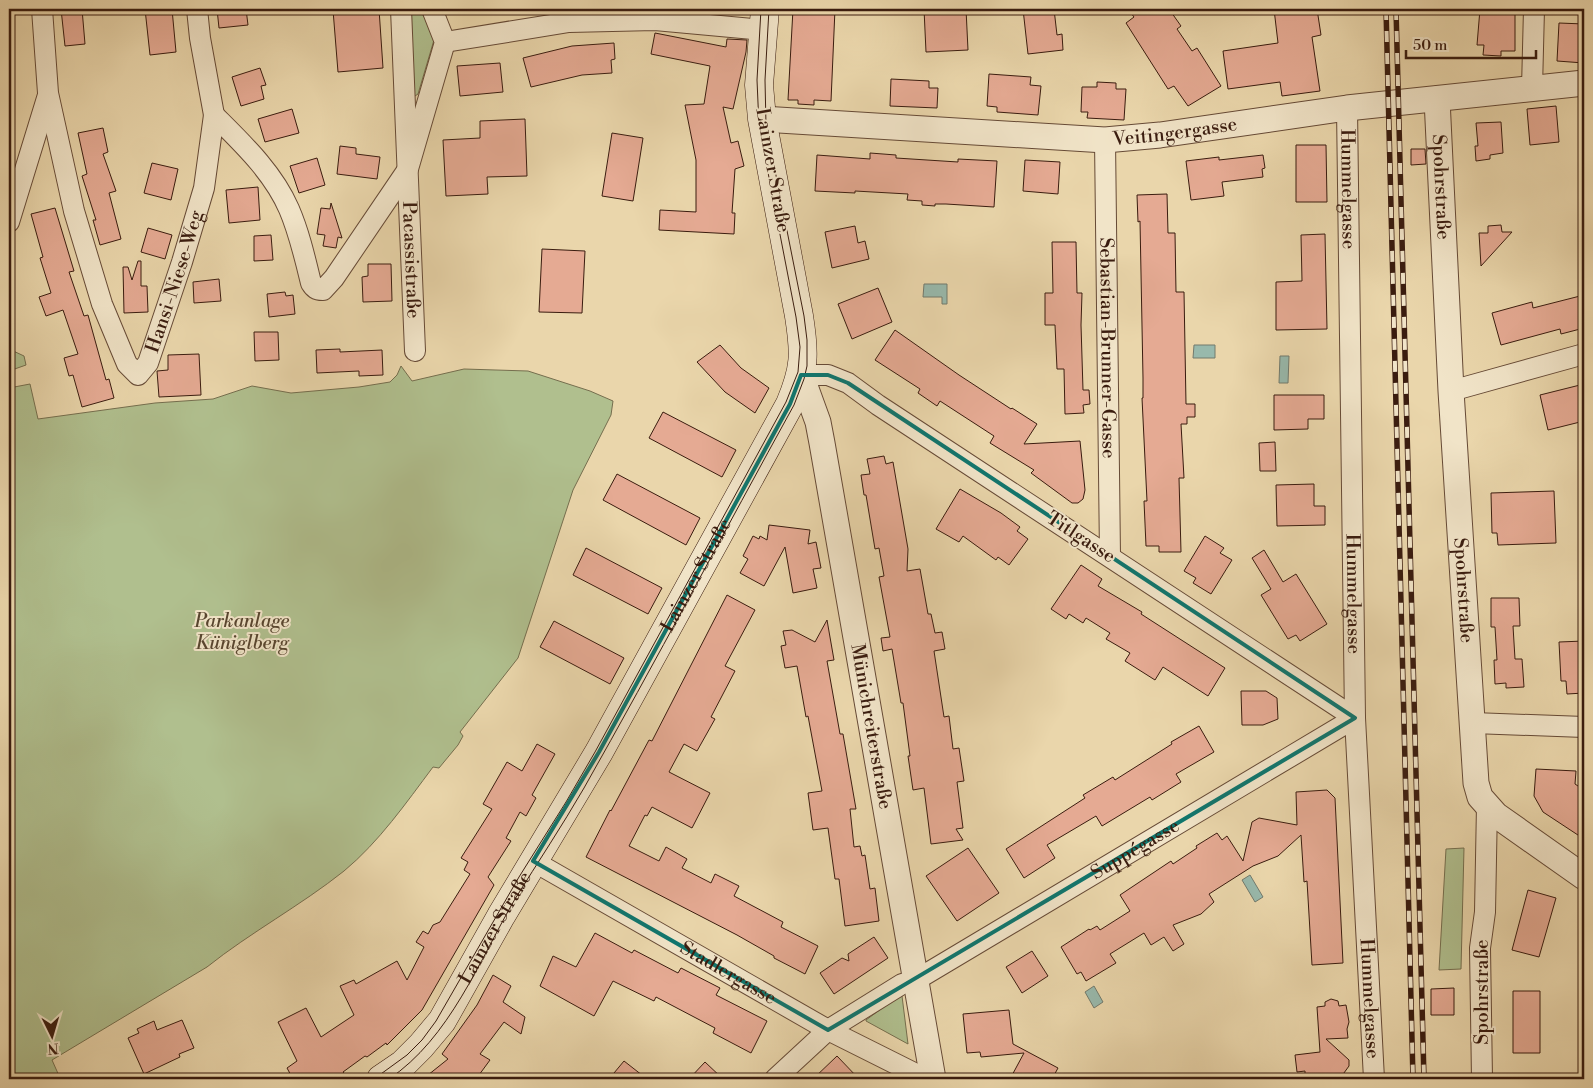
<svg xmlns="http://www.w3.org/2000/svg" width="1593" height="1088" viewBox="0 0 1593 1088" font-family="'Libre Bodoni',serif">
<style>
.green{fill:#b0bf8e;stroke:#756e4e}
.water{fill:#98b9ac;stroke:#727a6d}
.building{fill:#e5aa93;stroke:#3a1c0f}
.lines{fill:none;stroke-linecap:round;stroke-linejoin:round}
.minor-casing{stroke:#664a36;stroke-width:22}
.tertiary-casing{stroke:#664a36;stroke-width:27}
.secondary-casing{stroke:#3a1c0f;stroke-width:29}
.minor{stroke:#f1e4c8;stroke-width:20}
.tertiary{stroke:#f1e4c8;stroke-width:25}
.secondary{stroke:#f1e4c8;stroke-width:28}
.tram{stroke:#3a1c0f;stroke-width:1}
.rail-casing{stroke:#3a1c0f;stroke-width:5.5}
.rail{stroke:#f1e4c8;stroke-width:4;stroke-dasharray:11;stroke-linecap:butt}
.marked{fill:none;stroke:#0f766e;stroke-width:4;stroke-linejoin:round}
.labels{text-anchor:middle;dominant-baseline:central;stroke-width:4;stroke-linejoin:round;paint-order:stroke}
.street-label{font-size:19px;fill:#3a1c0f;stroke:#f1e4c8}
.park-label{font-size:19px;font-style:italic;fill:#58452f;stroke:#f1e4c8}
</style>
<rect width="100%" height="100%" fill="#ead6ab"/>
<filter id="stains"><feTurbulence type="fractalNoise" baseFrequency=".004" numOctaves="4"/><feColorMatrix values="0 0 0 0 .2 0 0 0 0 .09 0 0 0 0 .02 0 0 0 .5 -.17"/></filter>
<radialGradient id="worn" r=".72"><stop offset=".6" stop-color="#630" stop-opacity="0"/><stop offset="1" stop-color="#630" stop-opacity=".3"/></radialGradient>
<path class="green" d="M405 9H423L434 40 418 94 415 96 410 95Z
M9 349 24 356 26 365 9 371Z
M401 366 412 381 464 369 528 371 590 391 613 401 611 415 573 490 518 658 460 732 463 736 458 745 439 768 433 767C406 803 379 842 344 871 300 906 251 932 207 967L52 1060 60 1078 59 1079H9V388L30 384 38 419 155 403 213 399 252 386 291 393 359 387 390 382 397 375Z
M1464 848 1461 969 1439 970 1446 849Z
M900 995 902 996 908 1044 866 1021V1020Z"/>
<path class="water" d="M924 284H947V304H942V297H923Z
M1194 345H1215V358H1193Z
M1280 356H1289L1288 383H1279Z
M1250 875 1263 897 1255 902 1242 880Z
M1094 986 1103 1002 1094 1008 1085 992Z"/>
<path class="building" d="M61 9H82L85 44 65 46Z
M145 9H172L176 52 150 55Z
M217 9H246L248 25 219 28Z
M349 9H379L383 68 338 72 333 10Z
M793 9H835L831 101 814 100V105L798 104V100H788Z
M924 9H966L968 50 926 52Z
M1023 9H1054L1057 35 1062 34 1063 50 1028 54Z
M1128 9H1169L1181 26 1177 29 1192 51 1197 48 1221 86 1188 106 1174 86 1168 89 1126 23 1134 17Z
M1274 9H1317L1321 35 1312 37 1320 91 1282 96 1280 82 1228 89 1223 51 1278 43Z
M1480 9H1515V51H1501V56L1483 55 1484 45H1477Z
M1559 23 1584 24V63L1557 61Z
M655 33 726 47 727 39 747 40 746 52 733 109 723 107 731 143 738 141 744 166 735 169 732 213H735L734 234 659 230 660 210 696 212V160L685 105 704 104 710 66 651 54Z
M614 43 615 59 611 60 612 73 582 75 531 87 523 58 572 46Z
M500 63 503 92 460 96 457 66Z
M260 68 266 85 261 86 264 99 241 106 232 77Z
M989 74 1031 77 1030 85 1041 86 1038 115 997 112V107L987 106Z
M891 79 929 81V88H938L937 108 890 106Z
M1097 82 1116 83V89H1126L1124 120 1087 118 1088 112H1081L1082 87H1097Z
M1556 106 1559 142 1530 145 1527 109Z
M292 109 299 133 265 142 258 119Z
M525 119 527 176 487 177 488 194 446 196 443 140 480 138V121Z
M1501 122 1503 153 1490 155V159L1476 161 1475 146H1478L1476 123Z
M103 128 108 152 103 154 116 191 109 193 121 239 100 245 93 220H96L82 176 87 174 78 133Z
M612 133 643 138 633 201 602 196Z
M1296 145H1326L1327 202H1296Z
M340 146 356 148V154L380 157 377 179 337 174Z
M1411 149H1425L1426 164 1411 165Z
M870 153 896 155V158L958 162V159L997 161 994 207 946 204H935V206L922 205V201L907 200 908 194 855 191V193L815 191 817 155 870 159Z
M1263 155 1265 168 1262 169 1263 177 1222 182 1224 196 1191 200 1186 161 1219 157V160Z
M317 158 325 185 299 193 290 166Z
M1025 160 1060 162 1058 194 1023 191Z
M152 163 178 169 171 200 144 193Z
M258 187 260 220 229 223 226 190Z
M1167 194 1168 233H1175L1176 292H1184L1186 404H1195V417H1187V424H1181L1184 478H1179L1181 552H1159V546H1146L1144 501H1147L1142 398H1143V378L1140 221 1138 222 1137 195Z
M331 203 342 238 338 237 336 248 323 246 325 235 317 234 321 208 330 209Z
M55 208 74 271 69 272 84 316 88 315 106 380 109 379 114 398 82 407 73 375 69 376 64 358 78 354 63 310 46 316 39 297 51 293 40 258 43 257 31 214Z
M1501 225 1502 232H1512L1481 266 1479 233H1488V226Z
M855 226 858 243 865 241 869 259 832 268 825 232Z
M148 228 172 235 165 259 141 252Z
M1325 234 1327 329 1276 330V282L1302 281 1301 235Z
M271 235 273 260 254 261V236Z
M1052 242H1076L1077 293H1082L1081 325 1083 390H1089L1090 404 1083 405 1084 413 1065 414 1064 369H1057L1055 325H1045V293H1053Z
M542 249 585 251 582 313 539 312Z
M138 261H141V286H147L148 312 124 313 123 267H128L132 280Z
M368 264H391L392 301 363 302 362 277 368 276Z
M219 279 221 301 194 303 193 282Z
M878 288 892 322 852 339 838 304Z
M285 292 286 296 293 295 295 314 269 317 267 294Z
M1584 295V328L1561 334 1560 329 1501 345 1492 313 1532 302 1533 308Z
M895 330 959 375 1011 409 1012 408 1037 424 1024 444 1080 441 1085 490 1083 499 1078 503H1072L1031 473 1034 470 990 443 994 436 940 401 937 406 918 393 920 389 875 360Z
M254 332H278L279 360 255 361Z
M720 345 741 368 769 388 755 413 725 392 697 362Z
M340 349V352L382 350 383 375 359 376V371L317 373 316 350Z
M199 354 201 395 159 397 157 371 168 370V355Z
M1584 384V421L1548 430 1540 395Z
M1274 395H1324V419H1308V429L1274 430Z
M663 412 736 450 722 477 649 438Z
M1275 442 1276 471H1260L1259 443Z
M884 456 886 464 893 462 908 549 907 571 920 569 928 614H931L935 633 942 632 945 649 934 651 944 717 949 716 953 749 959 748 964 781 957 782 963 828 956 829 963 840 931 844 924 788 913 790 908 756H910L903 703H901L892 649 883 651 881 638 890 637 879 577 884 576 879 548 875 549 866 495H864L861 475 870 474 867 459Z
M617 474 700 518 686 545 603 500Z
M1314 484V506H1325V525L1277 526 1276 485Z
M960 489 1001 513 1020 527 1017 531 1028 539 1009 565 998 557 996 560 963 536 959 542 936 529Z
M1554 491 1556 543 1498 545 1497 533H1492L1491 493Z
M769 525 810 530 808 544 816 542 821 568 813 569 817 588 793 593 785 547 764 586 740 573 748 559 743 556 753 536 759 539 760 536 767 540Z
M1205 536 1224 548 1220 553 1232 560 1211 594 1193 583 1196 578 1184 571Z
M586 548 662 588 648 614 573 575Z
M1264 550 1283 582 1296 574 1327 624 1300 641 1296 635 1288 639 1261 595 1271 589 1252 558Z
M1081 565 1102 579 1098 586 1142 612 1141 614 1225 668 1208 696 1163 667 1155 680 1125 661 1130 653 1106 639 1110 633 1086 618 1083 623 1069 614 1066 619 1051 609Z
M727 595 755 610 725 666 735 671 711 717 715 719 697 751 684 744 669 772 710 793 692 828 652 807 647 816 645 815 629 846 659 861 666 847 687 859 682 868 711 883 715 874 739 886 734 896 783 922 781 927 818 946 805 974 774 958V956L737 935 586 857 610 810 611 811 649 740 652 741Z
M1491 598H1519L1520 626H1513L1515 659H1522L1524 687 1506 688V683L1495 684 1494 660H1497L1495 627H1491Z
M827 620 834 660 827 661 840 734H843L856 809H850L854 847 860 846 862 856 865 855 870 889 875 888 879 921 845 926 839 879H835L828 828 813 830 808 793 822 791 808 716 806 717 797 666 785 668 781 646 786 645 783 631 792 630 815 642Z
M554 621 624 658 610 684 540 647Z
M1584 641V693L1567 694 1566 681H1561L1559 642Z
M1241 691H1266L1277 698 1278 719 1263 725H1242Z
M1199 726 1214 752 1176 774 1181 782 1152 800 1150 797 1102 826 1096 816 1047 845 1055 858 1024 878 1006 849 1085 798 1083 795 1113 777 1115 780 1172 744 1171 742Z
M537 744 555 754 532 795 536 798 526 816 520 812 506 838 511 841 488 877 494 885 422 1010 387 1045 386 1043 367 1057 365 1056 343 1072 349 1079H293L287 1068 297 1061 278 1022 306 1008 321 1037 354 1015 340 986 354 980 356 984 397 961 407 980 424 947 416 942 423 931 428 934 433 925 440 922 470 874 464 870 468 862 461 858 492 809 483 804 507 762 522 771Z
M1536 769 1576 771 1575 784 1584 790V839L1543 812 1534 796Z
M1327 790 1335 798 1343 963 1312 965 1307 881 1304 882 1301 835 1278 856 1253 866 1209 894 1214 902 1201 914 1173 925 1184 944 1173 951 1164 937 1151 945 1144 933 1110 954 1116 963 1086 981 1081 972 1077 974 1061 947 1089 929 1090 930 1097 926 1100 930 1130 911 1120 895 1171 861 1173 864 1197 848 1196 846 1217 833 1222 840 1227 836 1243 861 1252 822 1259 818 1297 825 1296 792Z
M968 848 999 893 957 921 926 876Z
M1528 890 1556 898 1539 957 1512 950Z
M595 933 632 953 634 950 678 973 681 968 720 988 716 995 767 1021 751 1053 713 1033 715 1028 656 997 654 1001 613 981 594 1016 540 986 553 956 576 967Z
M874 937 888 958 834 994 820 973 842 958 849 961 848 954Z
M1032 951 1048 976 1022 993 1006 967Z
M493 975 511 986 503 1002 525 1017 521 1034 504 1022 480 1054 490 1060 479 1075 476 1074 472 1079H423L448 1059 442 1054 477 1005Z
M1454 988V1015H1431V989Z
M1513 991H1540V1053H1513Z
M1331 999 1338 1001 1339 1006 1346 1005 1349 1022 1347 1029 1348 1038 1326 1039 1349 1060V1066L1341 1077 1305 1079V1071L1297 1072 1295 1055 1320 1052 1317 1007 1325 1006V1002Z
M1009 1010 1013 1044 1058 1068 1052 1079H1010L1024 1053 981 1057 980 1052 967 1053 963 1014Z
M182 1020 194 1048 179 1054 180 1057 144 1074 128 1038 139 1033 137 1029 154 1021 157 1030Z
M837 1056 859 1079H813Z
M624 1061 647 1079H609Z
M705 1062 723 1079H689Z"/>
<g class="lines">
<defs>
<g id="minor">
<path id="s1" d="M42 9 48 93 74 211 102 304 127 364 138 375 148 363 182 262 204 188 214 115C242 143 273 172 289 209 299 232 305 258 311 283 314 288 316 290 323 290L334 278 408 169 445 42 432 9"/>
<path d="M197 9 200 38 214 115"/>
<path id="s2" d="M401 9 415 351"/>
<path d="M445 42 569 22 655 20 764 30"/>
<path d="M1532 88 1534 9"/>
<path id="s3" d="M1347 108 1355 718 1374 1079"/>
<path id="s4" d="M1105 140 1110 556"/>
<path d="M9 222 48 95"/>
<path d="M1451 391 1584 354"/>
<path d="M1473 723 1584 727"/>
<path id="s5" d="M533 861 828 1030 926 1079"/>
<path id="s6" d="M775 1079 828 1030 902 984 916 980 1355 718 878 405 848 383 828 375H801"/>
<path d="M1482 1079 1480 948 1485 912 1487 805"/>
</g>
<g id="tertiary">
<path id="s7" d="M1437 99 1451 391 1476 783 1480 797 1496 815 1584 877"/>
<path id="s8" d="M762 119 1105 140 1160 135 1347 108 1584 83"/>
<path id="s9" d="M801 375 818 422 822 443 933 1079"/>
</g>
<g id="secondary">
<path id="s10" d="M381 1079 403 1064 421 1046 442 1021 501 916 599 752 790 404C805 368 805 354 799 316L762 119 759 85 765 9"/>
</g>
</defs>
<use href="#minor" class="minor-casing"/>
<use href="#tertiary" class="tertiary-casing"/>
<use href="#secondary" class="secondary-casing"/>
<use href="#minor" class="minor"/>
<use href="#tertiary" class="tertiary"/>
<use href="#secondary" class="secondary"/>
<path class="tram" d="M374 1079 407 1055 422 1040 436 1021 519 877 566 802 595 752 786 402 798 372 800 347 796 317 759 126 757 80 761 9
M389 1079C450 1038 479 961 515 899 538 862 562 826 584 788 656 661 724 532 794 405L804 379 807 366V340L804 316 766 125 765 80 769 9"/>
<defs>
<path id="rail" d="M1386 9 1413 1079
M1396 9 1424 1079"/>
</defs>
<use href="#rail" class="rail-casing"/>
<use href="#rail" class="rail"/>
</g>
<path class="marked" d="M801 375H828L848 383 1355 718 828 1030 533 861 599 752 790 404Z"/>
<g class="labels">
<g class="street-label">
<text stroke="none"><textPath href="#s8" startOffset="414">Veitingergasse</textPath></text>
<text transform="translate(773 170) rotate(80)">Lainzer Straße</text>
<text stroke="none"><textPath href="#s7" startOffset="88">Spohrstraße</textPath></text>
<text stroke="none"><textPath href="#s3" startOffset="81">Hummelgasse</textPath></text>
<text stroke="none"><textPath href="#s2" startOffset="251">Pacassistraße</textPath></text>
<text stroke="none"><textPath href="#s1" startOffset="484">Hansi-Niese-Weg</textPath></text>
<text stroke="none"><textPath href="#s4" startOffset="208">Sebastian-Brunner-Gasse</textPath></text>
<text transform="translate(1081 537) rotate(33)">Titlgasse</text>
<text stroke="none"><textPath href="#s10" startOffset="598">Lainzer Straße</textPath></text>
<text stroke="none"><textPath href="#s7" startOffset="492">Spohrstraße</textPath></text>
<text stroke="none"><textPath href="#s3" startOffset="486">Hummelgasse</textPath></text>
<text stroke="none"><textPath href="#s9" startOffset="359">Münichreiterstraße</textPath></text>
<text stroke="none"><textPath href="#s6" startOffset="429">Suppégasse</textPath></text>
<text stroke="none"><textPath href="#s10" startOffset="192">Lainzer Straße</textPath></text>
<text stroke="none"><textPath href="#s5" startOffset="225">Stadlergasse</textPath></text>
<text transform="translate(1482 992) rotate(-90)">Spohrstraße</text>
<text stroke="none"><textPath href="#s3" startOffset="891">Hummelgasse</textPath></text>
</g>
<g class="park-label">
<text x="242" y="621">Parkanlage<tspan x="242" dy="22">Küniglberg</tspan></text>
</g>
</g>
<rect width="1593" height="1088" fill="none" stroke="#ead6ab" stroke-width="30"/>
<rect x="10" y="10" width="1573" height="1068" fill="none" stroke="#3a1c0f" stroke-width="2.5"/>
<rect x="15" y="15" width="1563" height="1058" fill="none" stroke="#3a1c0f"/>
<g transform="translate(52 1036) rotate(175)" stroke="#f1e4c8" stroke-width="4" paint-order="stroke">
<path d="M0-4L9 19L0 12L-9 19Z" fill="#3a1c0f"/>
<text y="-8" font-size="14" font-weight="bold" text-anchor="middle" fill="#3a1c0f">N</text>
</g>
<path d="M1406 50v8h130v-8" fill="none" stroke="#3a1c0f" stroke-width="2.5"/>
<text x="1413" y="50" font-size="15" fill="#3a1c0f" stroke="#f1e4c8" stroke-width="4" paint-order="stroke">50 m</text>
<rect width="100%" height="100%" filter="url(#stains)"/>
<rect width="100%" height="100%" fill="url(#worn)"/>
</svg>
